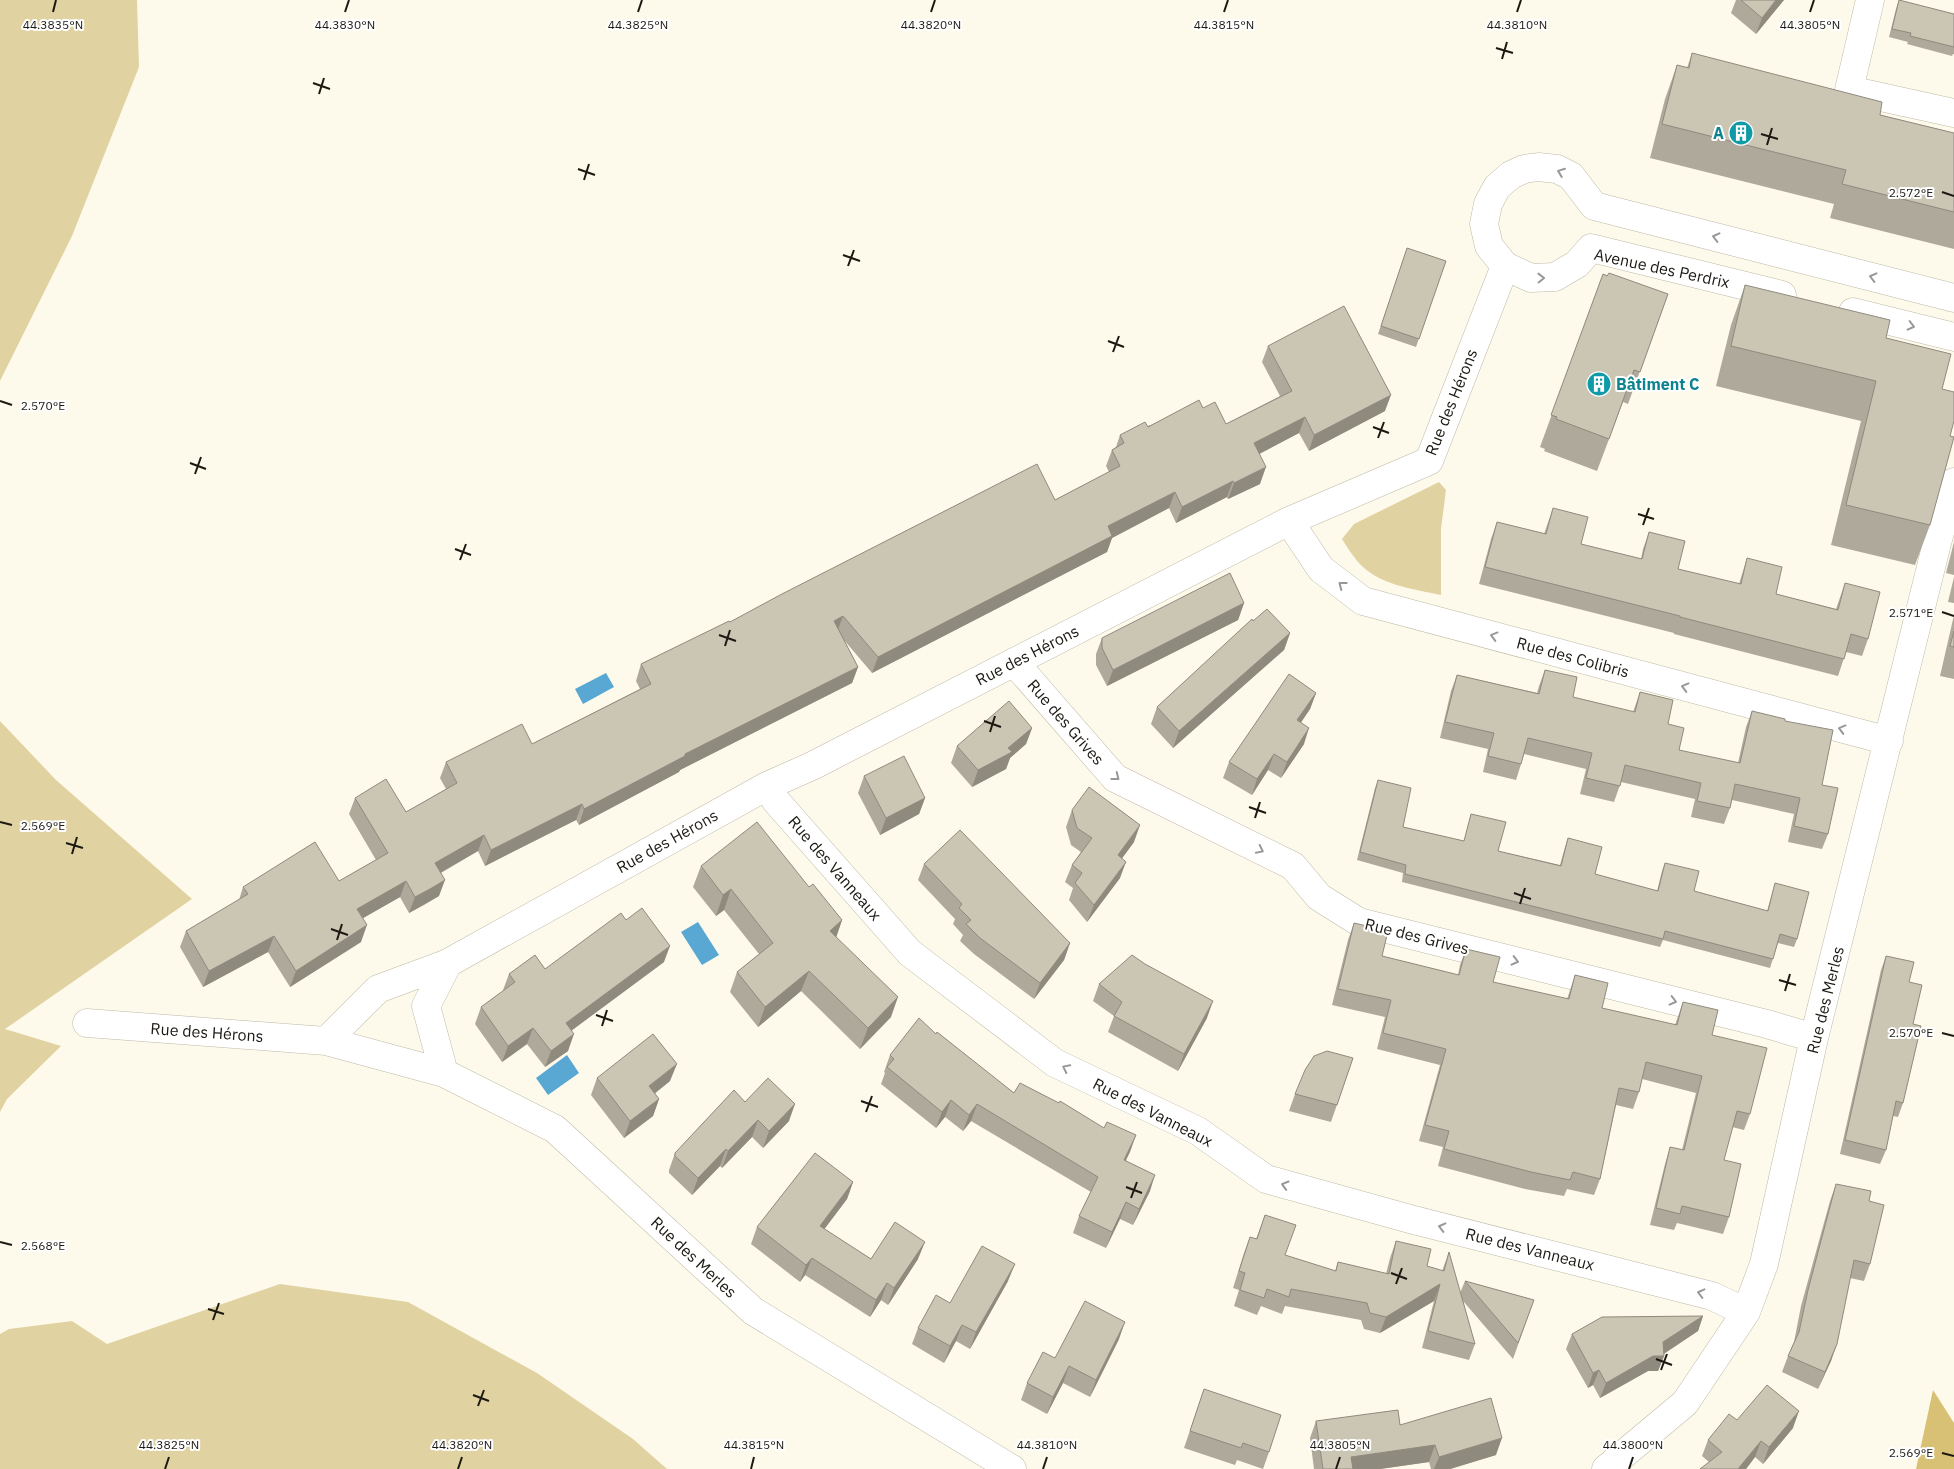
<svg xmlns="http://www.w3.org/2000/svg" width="1954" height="1469" viewBox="0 0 1954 1469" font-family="'IBM Plex Sans',sans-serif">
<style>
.green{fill:#e1d2a2}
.forest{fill:#d8c074}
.water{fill:#59a7d3}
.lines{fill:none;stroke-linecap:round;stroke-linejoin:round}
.minor-casing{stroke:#beb9a7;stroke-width:29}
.minor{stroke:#fff;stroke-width:28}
.wall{fill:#afa99b}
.shaded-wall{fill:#8e8a7e}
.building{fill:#cbc5b4;stroke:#8e8a7e}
.oneway{stroke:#999895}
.ticks{fill:none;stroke:#1c1913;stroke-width:2}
.labels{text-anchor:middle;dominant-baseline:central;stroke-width:4;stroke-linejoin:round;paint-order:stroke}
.culture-label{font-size:16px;font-weight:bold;fill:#0d838f;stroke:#fff;text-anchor:end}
.street-label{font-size:16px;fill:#1c1913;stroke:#fff}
.ticks-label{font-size:12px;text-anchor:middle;fill:#1c1913;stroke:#fff;stroke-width:4;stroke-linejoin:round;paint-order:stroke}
</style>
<rect width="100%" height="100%" fill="#fefaeb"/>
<path class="green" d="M0 0H137L139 67 72 236 0 381Z
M1439 482 1446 490 1441 529V595C1413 589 1378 585 1358 562 1352 555 1347 547 1342 539L1354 524Z
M0 721 56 780 192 899 5 1029 61 1046 7 1099 0 1112Z
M280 1284 408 1302 537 1373 633 1439 667 1469H0V1334L9 1329 72 1321 107 1344Z"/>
<path class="forest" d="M1933 1390 1954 1423V1469H1916Z"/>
<path class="water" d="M606 673 614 687 583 704 575 689Z
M698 922 719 955 702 965 681 932Z
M567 1055 579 1073 548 1095 536 1078Z"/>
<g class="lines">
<defs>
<path id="minor" d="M1870 0 1849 90 1954 113
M1782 295 1591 248 1577 264 1555 277 1531 278 1505 266 1489 246 1484 224 1488 204 1497 187 1511 175 1524 169 1538 167 1557 169 1571 176 1594 206 1954 298
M1853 312 1954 337
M1289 521 1321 569 1363 601 1889 741
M1014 662 1115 778 1293 866 1319 897 1359 922 1767 1024 1814 1038
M767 786 776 801 910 953 1055 1063 1198 1131 1266 1179 1410 1219 1712 1296 1746 1312
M87 1023 326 1041 444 1073
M326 1041 378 989 448 963
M1012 1469 753 1311 555 1129 444 1073 426 1006 448 963 767 786 812 766 1289 521 1429 461 1505 266
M1606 1469 1685 1403 1746 1312 1764 1264 1814 1038 1937 543 1954 482"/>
</defs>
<use href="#minor" class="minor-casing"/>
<use href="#minor" class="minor"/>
</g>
<path class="wall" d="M1736 0H1784L1756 34 1731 13Z
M1899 0 1954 14V54H1953L1952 56 1907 44 1908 42 1889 37 1896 9Z
M1692 53 1880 115 1954 133V249L1830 218 1834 204 1650 158 1665 99 1677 65 1687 68Z
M1407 248 1446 261 1416 347 1378 334Z
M1603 274 1668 294 1628 404 1623 402 1597 471 1544 451 1545 449 1540 447Z
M1745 285 1886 338 1942 389 1930 525 1915 565 1831 545 1861 421 1716 386 1731 325Z
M1268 346 1385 411 1309 451 1299 433 1259 454 1260 484 1228 499 1227 497 1176 523 1169 508 1112 538 1107 552 872 673 844 640 858 667 852 683 680 770 679 772 579 825 576 820 485 866 478 851 441 873 439 896 424 905 409 913 400 897 363 918 361 942 290 987 268 952 203 987 180 947 186 931 239 900 243 887 339 881 376 860 349 814 355 798 406 812 446 789 440 778 446 762 532 744 640 689 636 681 641 664 730 622 1055 500 1109 472 1106 466 1112 450 1116 447 1120 435 1203 408 1226 424 1280 396 1262 362Z
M1553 508 1581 544 1641 559 1643 549 1649 532 1678 569 1739 584 1747 558 1776 594 1836 609 1845 583 1868 639 1862 656 1846 652 1838 676 1674 634V633L1479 584 1491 539 1497 522 1544 534Z
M1954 542V575L1946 573Z
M1954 577V603L1948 602Z
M1244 603 1238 620 1107 686 1096 665V654L1102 638Z
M1954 615V679L1940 676Z
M1253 621 1290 633 1284 650 1173 748 1151 724 1157 707Z
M1545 670 1573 697 1633 712 1640 692 1668 724 1679 750 1738 763 1746 727 1752 711 1785 721 1822 785 1828 834 1822 849 1788 842 1794 814 1732 800 1730 808 1724 824 1691 817 1695 799 1621 782 1614 802 1580 794 1586 769 1524 754 1521 764 1516 780 1483 772 1488 749 1440 738 1451 691 1457 675 1537 693 1539 686Z
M1316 693 1310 709 1301 722 1304 744 1281 778 1268 770 1252 795 1223 778 1229 762Z
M1032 728 1026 744 1010 758 1006 769 972 787 951 763 957 746Z
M864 776 925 798 919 814 880 835 858 793Z
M1378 780 1403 827 1464 841 1471 814 1498 851 1560 865 1565 847 1568 838 1595 874 1657 891 1662 871 1665 863 1694 891 1767 911 1775 883 1797 939 1794 947 1778 943 1770 968 1663 940 1660 947 1402 882 1403 873 1357 860 1375 788Z
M1072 810 1134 842 1122 858 1120 878 1087 922 1069 900 1073 888 1065 882 1072 865 1081 852 1071 845 1066 827Z
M924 864 1070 943 1064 960 1034 999 974 954 960 941 963 935 953 924 955 919 918 880Z
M701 866 809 887 842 920 836 937 891 1017 860 1049 801 991 758 1027 730 992 737 972 759 954 724 910 716 916 693 887Z
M626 920 664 962 571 1031 568 1051 545 1067 527 1044 502 1062 475 1024 481 1007 504 991 503 990 509 974 545 969Z
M1354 923 1382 956 1458 975 1460 965 1466 949 1493 982 1567 999 1575 975 1602 1008 1675 1025 1683 1002 1712 1035 1750 1114 1744 1130 1732 1127 1724 1160 1729 1217 1723 1234 1677 1223 1674 1230 1650 1225 1665 1164 1670 1147 1682 1150 1696 1093 1642 1079 1639 1092 1633 1109 1616 1105 1600 1179 1594 1195 1567 1189 1564 1196 1525 1189 1438 1166 1443 1147 1419 1141 1440 1065 1377 1049 1385 1017 1332 1005 1348 940Z
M1886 956 1909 982 1913 1024 1903 1103 1898 1117 1893 1116 1886 1150 1880 1164 1840 1154 1881 970Z
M1099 984 1207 1018 1178 1071 1108 1032 1114 1016 1093 1001Z
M936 1034 1014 1093 1104 1128 1136 1135 1126 1160 1150 1191 1133 1225 1120 1219 1106 1248 1073 1233 1079 1216 1091 1192 971 1121 963 1131 945 1117 936 1128 881 1084 885 1073 884 1072 890 1055Z
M1353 1058 1331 1122 1289 1111 1295 1094Z
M597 1078 670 1081 655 1093 659 1099 653 1116 624 1138 591 1095Z
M745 1102 789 1121 763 1148 752 1137 722 1168 720 1166 692 1195 669 1173V1170L675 1153Z
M853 1182 847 1199 824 1229 871 1259H918L888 1305 881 1300 870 1317 805 1275 800 1282 751 1244 757 1227Z
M1836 1184 1869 1201 1870 1264 1864 1281 1850 1278 1831 1361 1818 1389 1782 1372 1788 1356 1794 1342 1801 1306 1830 1201Z
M1265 1215 1285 1255 1335 1271 1338 1262 1386 1274 1390 1258 1396 1241 1427 1266 1442 1271 1449 1252 1460 1293 1465 1281 1534 1300 1513 1359 1463 1301 1475 1344 1469 1360 1422 1348 1434 1301 1380 1333 1364 1329 1361 1320 1285 1306 1282 1314 1261 1306 1257 1315 1234 1306 1239 1290 1233 1288 1244 1253 1250 1237 1256 1239Z
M1008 1281 970 1349 956 1341 944 1363 912 1344 918 1328 950 1303Z
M1703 1316 1698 1331 1664 1354V1356L1658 1371H1648L1600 1398 1593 1385 1588 1388 1566 1349 1572 1334Z
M1119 1339 1090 1397 1063 1383 1047 1414 1021 1400 1027 1383 1055 1358Z
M1204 1389 1269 1452 1263 1469 1237 1460 1235 1465 1184 1448Z
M1737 1420 1793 1428 1763 1464 1755 1457 1746 1469H1700L1709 1462 1702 1456 1708 1440Z
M1316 1421 1400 1425 1496 1455 1450 1469H1431L1429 1462 1380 1469H1314L1310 1438Z"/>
<path class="shaded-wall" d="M1776 0H1784L1756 34 1762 18Z
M1391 395 1385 411 1309 451 1314 435Z
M1305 417 1299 433 1248 460 1254 443Z
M1266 467 1260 484 1228 499 1234 483Z
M1233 481 1227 497 1176 523 1182 507Z
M1175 492 1169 508 1112 538 1107 552 872 673 878 657 1108 526Z
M1244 603 1238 620 1107 686 1113 670Z
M843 616 837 632 834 621Z
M1290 633 1284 650 1173 748 1179 731Z
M858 667 852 683 680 770 679 772 579 825 584 809 685 754Z
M1316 693 1310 709 1292 736 1297 720Z
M1032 728 1026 744 1010 758 1006 769 972 787 978 770 1008 748Z
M1309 728 1304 744 1281 778 1287 762Z
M1274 754 1268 770 1252 795 1257 779Z
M925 798 919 814 880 835 886 818Z
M582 804 576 820 485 866 491 850Z
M1140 825 1134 842 1112 872 1118 855Z
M484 835 478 851 429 879 435 863Z
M1126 862 1120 878 1087 922 1094 905Z
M445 880 439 896 409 913 415 897Z
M406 881 400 897 351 925 357 909Z
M731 889 724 910 716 916 723 895Z
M842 920 835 941 830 931Z
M367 925 361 942 290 987 296 971Z
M274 936 268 952 203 987 209 971Z
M1070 943 1064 960 1034 999 1040 983Z
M670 946 664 962 560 1039 566 1023Z
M809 971 801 991 758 1027 765 1007Z
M898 997 891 1017 860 1049 868 1028Z
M1213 1001 1207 1018 1178 1071 1184 1054Z
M533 1028 527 1044 502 1062 508 1046Z
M574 1034 568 1051 545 1067 551 1051Z
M677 1064 670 1081 643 1103 649 1086Z
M659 1099 653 1116 624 1138 630 1121Z
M951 1100 945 1117 936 1128 942 1112Z
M795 1104 789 1121 763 1148 769 1131Z
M977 1104 971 1121 963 1131 969 1115Z
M758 1120 752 1137 722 1168 728 1151Z
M1136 1135 1130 1152 1118 1176 1124 1160Z
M726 1149 720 1166 692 1195 698 1178Z
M1155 1175 1150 1191 1133 1225 1139 1209Z
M853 1182 847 1199 814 1243 820 1226Z
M1126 1202 1120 1219 1106 1248 1112 1232Z
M925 1242 918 1259 888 1305 894 1288Z
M812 1258 805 1275 800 1282 806 1265Z
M1015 1264 1008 1281 970 1349 976 1332Z
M887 1283 881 1300 870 1317 876 1300Z
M1440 1284 1434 1301 1380 1333 1386 1317Z
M1703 1316 1698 1331 1660 1356H1664L1658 1371H1648L1600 1398 1606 1383 1663 1342Z
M1125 1322 1119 1339 1090 1397 1096 1380Z
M962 1325 956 1341 944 1363 950 1346Z
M1837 1344 1831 1361 1818 1389 1825 1372Z
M1069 1366 1063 1383 1047 1414 1053 1397Z
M1599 1370 1593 1385 1588 1388 1593 1373Z
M1799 1411 1793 1428 1763 1464 1769 1447Z
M1502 1438 1496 1455 1450 1469H1434L1439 1457Z
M1761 1441 1755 1457 1746 1469H1738Z
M1435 1445 1429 1462 1380 1469H1347L1351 1457Z"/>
<path class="building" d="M1741 0H1776L1762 18Z
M1899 0 1954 14V47L1910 36 1911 33 1892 29Z
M1692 53 1882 102 1880 115 1954 133V212L1842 184 1846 170 1662 124 1677 65 1689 68Z
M1407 248 1446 261 1419 339 1381 326Z
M1609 273 1668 294 1640 372 1634 370 1609 439 1556 419 1557 417 1551 415 1603 274 1607 276Z
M1745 285 1890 320 1886 338 1951 354 1942 389 1954 392V421L1950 436 1954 437 1930 525 1846 505 1876 381 1731 346Z
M1344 306 1391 395 1314 435 1305 417 1254 443 1266 467 1234 483 1233 481 1182 507 1175 492 1108 526 1112 536 878 657 843 616 834 621 858 667 685 754V756L584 809 582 804 491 850 484 835 435 863 445 880 430 889 415 897 406 881 357 909 367 925 296 971 274 936 209 971 186 931 248 894 243 887 315 842 339 881 388 853 355 798 386 779 406 812 457 783 446 762 522 724 532 744 651 684 641 664 729 621 730 622 780 595 1037 464 1055 500 1120 466 1112 450 1124 443 1120 435 1145 422 1148 427 1199 400 1203 408 1215 402 1226 424 1292 391 1268 346Z
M1553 508 1588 517 1581 544 1642 559 1649 532 1685 541 1678 569 1741 584 1747 558 1782 567 1776 594 1838 610 1845 583 1880 592 1868 639 1851 634 1844 659 1680 617V616L1485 567 1497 522 1546 534Z
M1230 573 1244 603 1113 670 1102 648V638Z
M1267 609 1290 633 1179 731 1157 707 1252 619 1253 621Z
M1954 631V647L1950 646Z
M1545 670 1577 677 1573 697 1635 712 1640 692 1673 700 1668 724 1684 728 1679 750 1740 763 1752 711 1785 719V721L1833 730 1822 785 1838 788 1828 834 1794 826 1800 798 1735 784 1730 808 1697 801 1701 783 1625 765 1620 786 1586 778 1592 753 1528 738 1521 764 1488 756 1494 733 1445 722 1457 675 1539 694Z
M1289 674 1316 693 1297 720 1309 728 1287 762 1274 754 1257 779 1229 762Z
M1009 701 1032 728 1008 748 1012 752 978 770 957 746Z
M904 756 925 798 886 818 864 776Z
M1378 780 1411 788 1403 827 1464 841 1471 814 1506 822 1498 851 1561 866 1568 838 1602 847 1595 874 1658 891 1665 863 1699 871 1694 891 1768 911 1775 883 1809 892 1797 939 1780 934 1773 959 1665 931 1663 939 1405 874 1406 865 1360 852Z
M1089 787 1140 825 1118 855 1126 862 1094 905 1075 883 1082 873 1072 865 1092 838 1077 828 1072 810Z
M757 822 809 887 813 884 842 920 830 931 898 997 868 1028 809 971 765 1007 737 972 773 943 731 889 723 895 701 866Z
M960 830 1070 943 1040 983 980 938 966 924 971 920 959 908 962 904 924 864Z
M642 908 670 946 566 1023 574 1034 551 1051 533 1028 508 1046 481 1007 515 982 509 974 535 955 545 969 621 913 626 920Z
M1354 923 1388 931 1382 956 1459 975 1466 949 1500 957 1493 982 1569 999 1575 975 1608 983 1602 1008 1677 1025 1683 1002 1718 1010 1712 1035 1767 1048 1750 1114 1737 1111 1724 1160 1741 1164 1729 1217 1682 1206 1680 1214 1656 1208 1670 1147 1684 1150 1702 1076 1646 1062 1639 1092 1619 1088 1600 1179 1573 1172 1570 1180 1531 1172 1444 1149 1449 1131 1425 1125 1446 1049 1383 1033 1391 1000 1338 989Z
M1132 955 1145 964 1213 1001 1184 1054 1114 1016 1122 1002 1099 984Z
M1886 956 1914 962 1909 982 1922 985 1913 1024 1921 1026 1903 1103 1896 1101 1886 1150 1845 1140Z
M919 1018 936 1034 937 1032 1014 1093 1020 1083 1059 1103 1060 1101 1104 1128 1107 1122 1136 1135 1124 1160 1155 1175 1139 1209 1126 1202 1112 1232 1079 1216 1098 1177 977 1104 969 1115 951 1100 942 1112 887 1067 894 1059 890 1055Z
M653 1034 677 1064 649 1086 659 1099 630 1121 597 1078Z
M1327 1051 1353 1058 1337 1105 1295 1094 1305 1070 1314 1056Z
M768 1078 795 1104 769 1131 758 1120 728 1151 726 1149 698 1178 675 1156V1153L734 1090 745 1102Z
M815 1153 853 1182 820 1226 871 1259 895 1222 925 1242 894 1288 887 1283 876 1300 812 1258 806 1265 757 1227Z
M1836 1184 1871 1191 1869 1201 1884 1205 1870 1264 1854 1260 1837 1344 1825 1372 1788 1356 1799 1332 1808 1290Z
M1265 1215 1296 1225 1285 1255 1336 1271 1338 1262 1389 1274 1396 1241 1431 1249 1427 1266 1444 1271 1449 1252 1475 1344 1428 1331 1440 1284 1386 1317 1370 1313 1367 1303 1291 1289 1289 1297 1267 1289 1264 1298 1240 1290 1245 1273 1239 1271 1250 1237 1257 1239Z
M982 1246 1015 1264 976 1332 962 1325 950 1346 918 1328 936 1295 950 1303Z
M1465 1281 1534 1300 1518 1343Z
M1085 1301 1125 1322 1096 1380 1069 1366 1053 1397 1027 1383 1043 1352 1055 1358Z
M1703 1316 1663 1342 1664 1356H1653L1606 1383 1599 1370 1593 1373 1572 1334 1602 1317Z
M1767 1385 1799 1411 1769 1447 1761 1441 1738 1469H1700L1722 1452 1708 1440 1729 1414 1737 1420Z
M1204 1389 1281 1415 1269 1452 1243 1443 1241 1448 1190 1431Z
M1491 1398 1502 1438 1439 1457 1435 1445 1351 1457 1353 1469H1323L1316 1421 1398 1410 1400 1425Z"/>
<defs><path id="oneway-chevron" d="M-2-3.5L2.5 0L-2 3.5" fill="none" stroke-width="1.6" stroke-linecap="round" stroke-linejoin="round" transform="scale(1.25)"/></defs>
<g class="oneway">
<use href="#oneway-chevron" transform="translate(1561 172) rotate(-159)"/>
<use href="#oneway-chevron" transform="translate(1716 237) rotate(-166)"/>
<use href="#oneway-chevron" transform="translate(1873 277) rotate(-166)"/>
<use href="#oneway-chevron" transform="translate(1541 278) rotate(-1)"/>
<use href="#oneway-chevron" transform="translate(1911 326) rotate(14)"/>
<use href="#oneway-chevron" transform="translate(1342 585) rotate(-142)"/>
<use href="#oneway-chevron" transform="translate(1494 636) rotate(-165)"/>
<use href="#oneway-chevron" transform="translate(1685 687) rotate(-165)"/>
<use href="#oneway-chevron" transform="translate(1842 729) rotate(-165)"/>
<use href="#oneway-chevron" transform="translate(1116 777) rotate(38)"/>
<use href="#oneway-chevron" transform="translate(1260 850) rotate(26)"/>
<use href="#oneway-chevron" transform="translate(1515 961) rotate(14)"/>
<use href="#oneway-chevron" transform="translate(1673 1001) rotate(14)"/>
<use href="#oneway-chevron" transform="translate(1066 1068) rotate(-154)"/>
<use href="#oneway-chevron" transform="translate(1285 1185) rotate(-164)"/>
<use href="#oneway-chevron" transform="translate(1442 1227) rotate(-166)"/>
<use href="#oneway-chevron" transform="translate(1701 1293) rotate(-166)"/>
</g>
<path class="ticks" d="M53 12 56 0M345 12 349 0M638 12 642 0M931 12 935 0M1224 12 1228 0M1517 12 1521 0M1810 12 1814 0M1496 48 1513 53M1502 59 1507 42M313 83 330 89M319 94 324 78M1761 134 1778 139M1767 145 1772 128M578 169 595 175M584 180 589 164M1942 192 1954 196M843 255 860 261M848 266 854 250M1108 341 1124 347M1113 352 1119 336M0 401 12 405M1373 427 1389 433M1378 438 1384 422M190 463 206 469M195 474 201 457M1638 514 1654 519M1643 525 1649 508M455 549 471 555M460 560 466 544M1942 612 1954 616M719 635 736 641M725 646 730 630M984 721 1001 727M990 732 995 716M1249 807 1266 813M1255 818 1260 802M0 822 12 825M66 843 83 848M72 854 77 837M1514 893 1531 899M1520 904 1525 888M331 929 348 935M337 940 342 924M1779 980 1796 985M1785 991 1790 974M596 1015 613 1021M602 1026 607 1010M1942 1033 1954 1036M861 1101 878 1107M866 1112 872 1096M1126 1187 1142 1193M1131 1198 1137 1182M0 1242 12 1245M1391 1273 1407 1279M1396 1284 1402 1268M208 1309 224 1314M213 1320 219 1303M1656 1359 1672 1365M1661 1370 1667 1354M473 1395 489 1401M478 1406 484 1390M1942 1453 1954 1456M165 1469 169 1457M458 1469 462 1457M751 1469 754 1457M1043 1469 1047 1457M1336 1469 1340 1457M1629 1469 1633 1457"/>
<defs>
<symbol id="building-disc" viewBox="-11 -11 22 22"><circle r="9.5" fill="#0f9aa8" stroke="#fff"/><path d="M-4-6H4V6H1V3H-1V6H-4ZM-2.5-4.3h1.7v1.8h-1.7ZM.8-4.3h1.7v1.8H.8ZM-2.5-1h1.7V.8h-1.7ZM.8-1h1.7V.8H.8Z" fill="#fff"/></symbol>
</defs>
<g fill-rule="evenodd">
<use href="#building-disc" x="1727" y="119" width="28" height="28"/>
<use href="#building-disc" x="1585" y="370" width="28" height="28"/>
</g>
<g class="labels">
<g class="culture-label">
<text x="1724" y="133">A</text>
<text x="1616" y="384" text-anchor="start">Bâtiment C</text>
</g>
<g class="street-label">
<text transform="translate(1662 268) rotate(12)">Avenue des Perdrix</text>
<text transform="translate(1451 402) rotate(-68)">Rue des Hérons</text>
<text transform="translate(1027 655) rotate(-27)">Rue des Hérons</text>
<text transform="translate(1573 657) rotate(15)">Rue des Colibris</text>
<text transform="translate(1066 722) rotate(49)">Rue des Grives</text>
<text transform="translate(667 841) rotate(-29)">Rue des Hérons</text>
<text transform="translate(835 868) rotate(49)">Rue des Vanneaux</text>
<text transform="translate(1417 936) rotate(14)">Rue des Grives</text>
<text transform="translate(1825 1000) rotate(-76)">Rue des Merles</text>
<text transform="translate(207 1032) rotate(4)">Rue des Hérons</text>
<text transform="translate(1153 1112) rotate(27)">Rue des Vanneaux</text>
<text transform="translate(1530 1249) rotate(14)">Rue des Vanneaux</text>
<text transform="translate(694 1257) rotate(43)">Rue des Merles</text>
</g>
</g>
<g class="ticks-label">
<text x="53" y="29">44.3835°N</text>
<text x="345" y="29">44.3830°N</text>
<text x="638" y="29">44.3825°N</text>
<text x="931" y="29">44.3820°N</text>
<text x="1224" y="29">44.3815°N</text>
<text x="1517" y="29">44.3810°N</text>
<text x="1810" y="29">44.3805°N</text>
<text x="1911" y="197">2.572°E</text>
<text x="43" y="410">2.570°E</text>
<text x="1911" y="617">2.571°E</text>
<text x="43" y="830">2.569°E</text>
<text x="1911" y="1037">2.570°E</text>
<text x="43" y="1250">2.568°E</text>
<text x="169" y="1449">44.3825°N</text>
<text x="462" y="1449">44.3820°N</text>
<text x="754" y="1449">44.3815°N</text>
<text x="1047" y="1449">44.3810°N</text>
<text x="1340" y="1449">44.3805°N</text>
<text x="1633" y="1449">44.3800°N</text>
<text x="1911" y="1457">2.569°E</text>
</g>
</svg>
